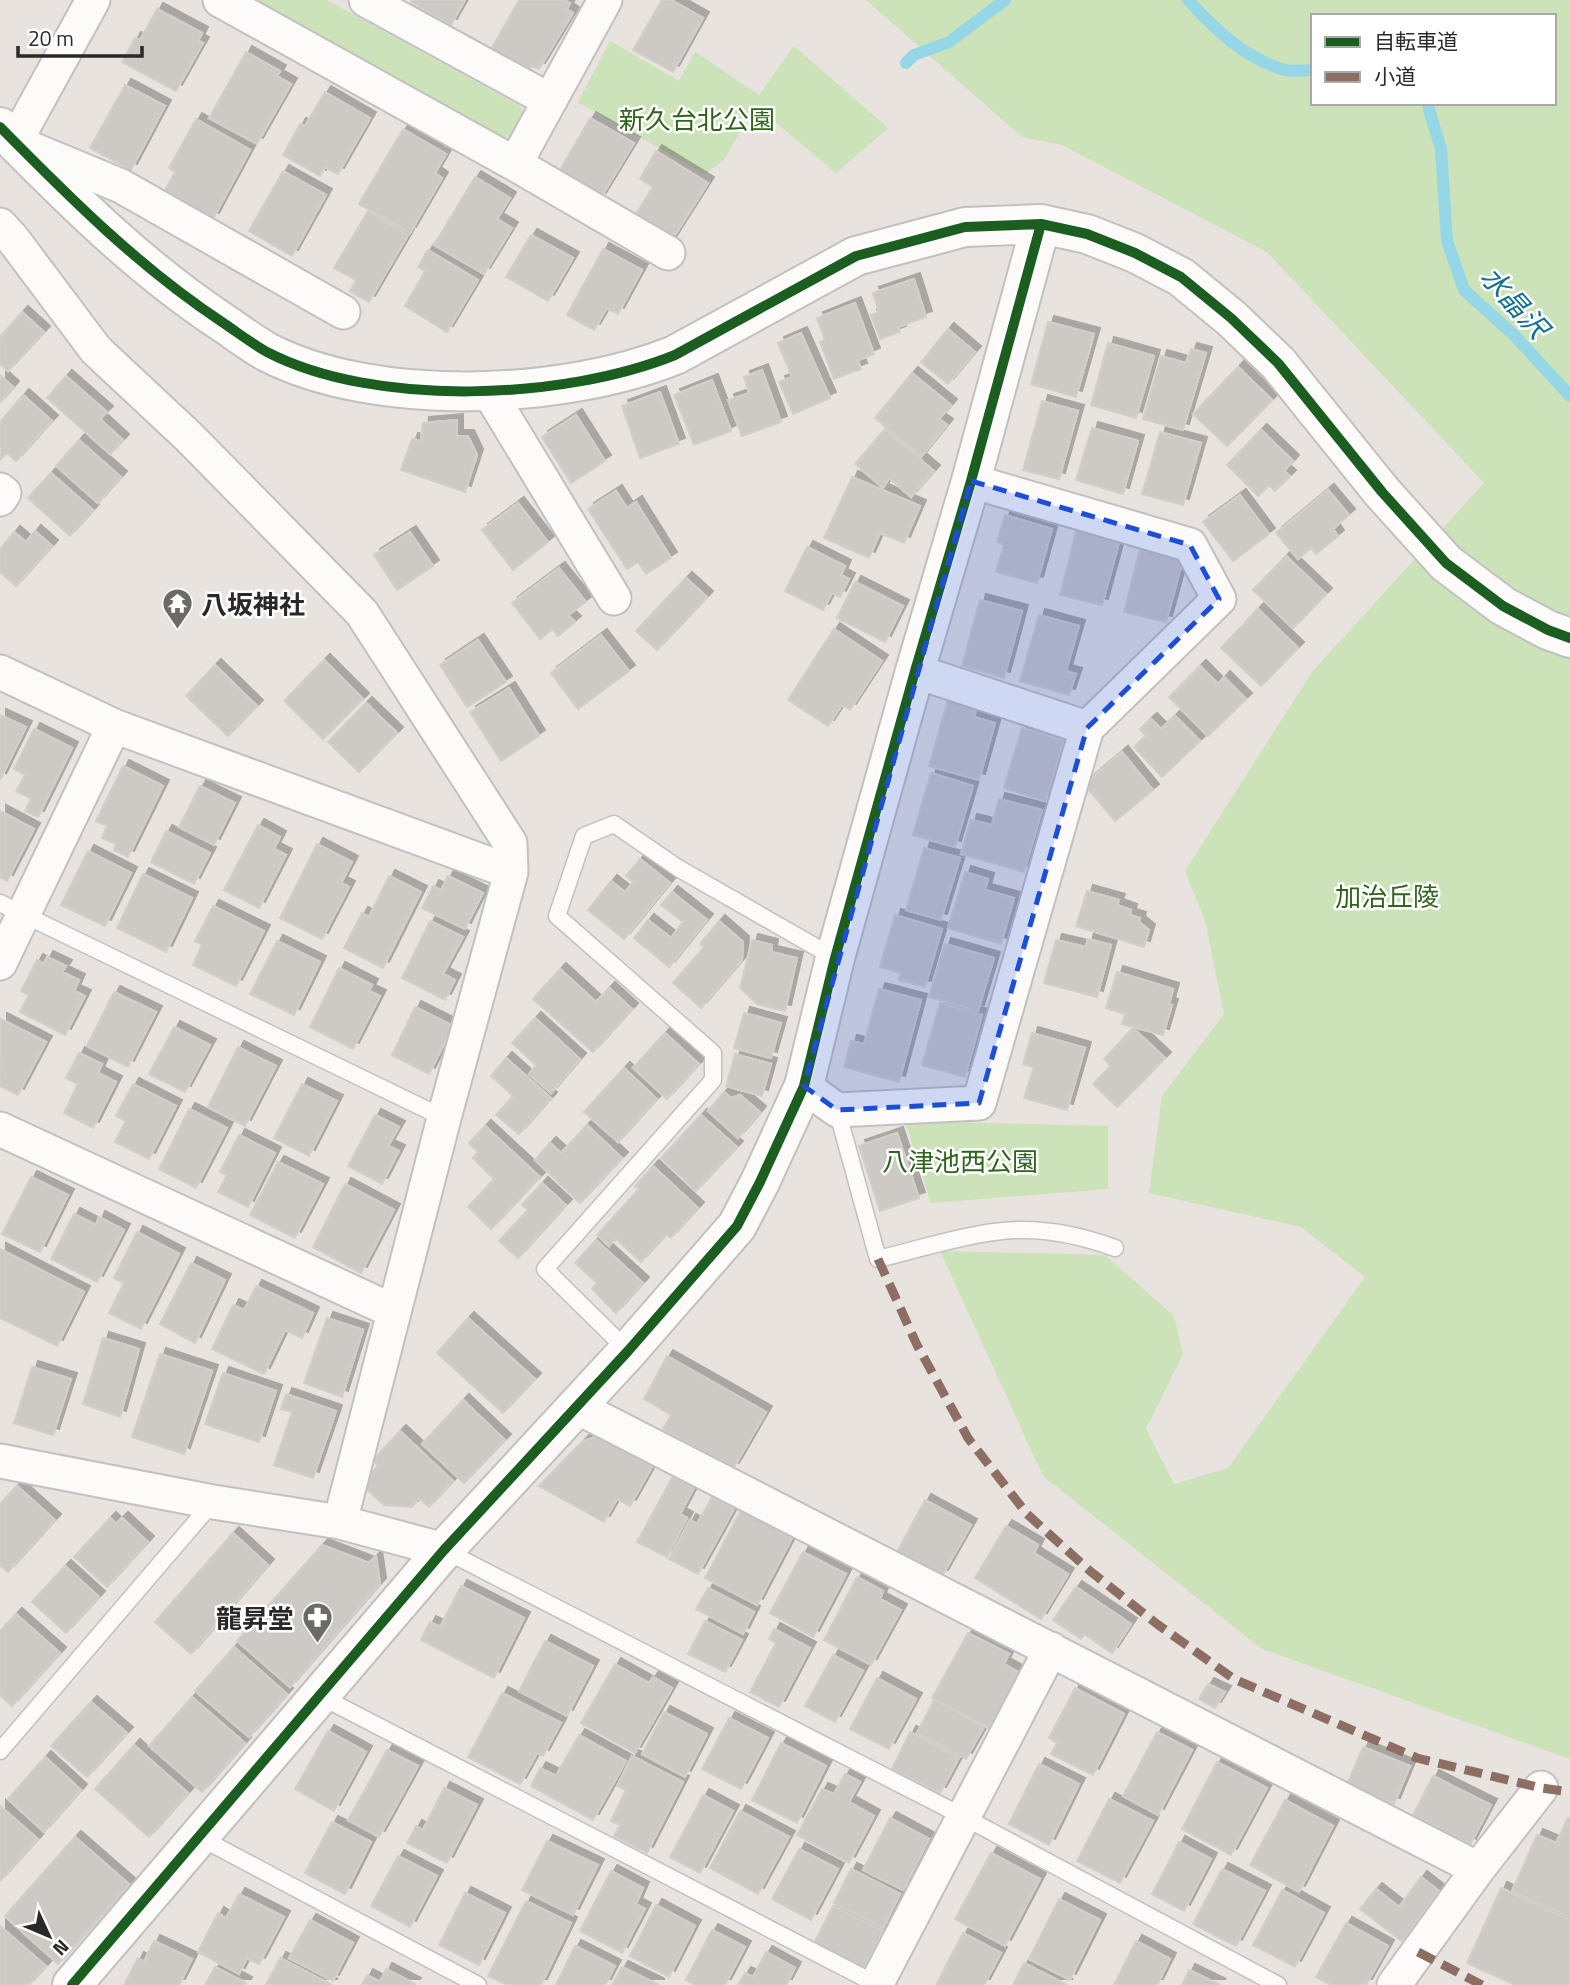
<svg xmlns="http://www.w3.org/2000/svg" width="1570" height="1985" viewBox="0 0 1570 1985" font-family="'Titillium Web','Noto Sans JP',sans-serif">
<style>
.green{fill:#cce2b8;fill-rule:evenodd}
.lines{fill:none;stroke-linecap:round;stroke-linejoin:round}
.stream{stroke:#95d6e7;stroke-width:12}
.building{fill:#cdc9c5;stroke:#d2cfcb;stroke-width:2;filter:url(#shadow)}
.service-casing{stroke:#c2c0c0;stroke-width:19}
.minor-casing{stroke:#c2c0c0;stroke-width:37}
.tertiary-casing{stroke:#c2c0c0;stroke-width:42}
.service{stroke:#fcfbfa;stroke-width:16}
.minor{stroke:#fcfbfa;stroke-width:33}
.tertiary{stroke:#fcfbfa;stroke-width:38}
.quiet{stroke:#8d6e63;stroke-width:9;stroke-dasharray:18 9;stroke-linecap:butt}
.cycleway-casing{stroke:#fff;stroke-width:15}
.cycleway{stroke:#1b5e20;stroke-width:10}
.marked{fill:#1d4ed8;fill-opacity:0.2;stroke:#1d4ed8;stroke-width:5;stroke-dasharray:14 9;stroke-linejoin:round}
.labels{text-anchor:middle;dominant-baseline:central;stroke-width:5;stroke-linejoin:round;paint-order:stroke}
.park-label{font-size:26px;fill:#2f641c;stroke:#fff}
.poi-label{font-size:26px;font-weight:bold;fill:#292929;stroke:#fff;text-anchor:start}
.water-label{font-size:28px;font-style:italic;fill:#117096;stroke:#fff}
</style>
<defs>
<filter id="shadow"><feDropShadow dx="6" dy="-6" stdDeviation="0" flood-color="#0004"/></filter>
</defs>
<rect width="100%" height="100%" fill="#e8e3de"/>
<path class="green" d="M249 0H327L520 106C528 118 522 125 515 136L499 138Z
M866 0H1570V1759L1262 1649 1043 1476 940 1251 1105 1255 1174 1316 1183 1354 1146 1429 1174 1484 1228 1468 1365 1277 1301 1227 1149 1193 1162 1096 1224 1014 1205 921 1185 871 1312 672 1484 483 1267 252 1062 145 1022 137ZM1313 16H1554V103H1313Z
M610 41 679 81 695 52 759 95 794 46 888 128 836 173 755 105 724 160 705 174 578 102Z
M905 1121 1108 1126V1189L931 1203Z"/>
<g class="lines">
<path class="stream" d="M1188 0C1216 30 1244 58 1285 70 1294 72 1304 70 1313 70
M906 63 914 55 949 42 1005 0
M1427 103 1441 149 1447 241 1464 290 1515 336 1570 396"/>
</g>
<path class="building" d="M412 0H465L451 25 411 2Z
M519 0H564L570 3 567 9 573 13 539 69 532 66 530 70 492 48Z
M662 0H671L703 18 673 72 633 50Z
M157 9 202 33 198 41 203 43 176 91 122 62 135 38 140 40Z
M246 52 280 71 277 76 291 84 257 144 209 118Z
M125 85 165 106 131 170 90 148Z
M325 92 370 118 338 174 325 167 320 176 283 155 300 124 305 126Z
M590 118 634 143 600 199 557 175Z
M196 119 250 150 213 219 164 192 175 172 169 168Z
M403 129 446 154 435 173 442 178 410 233 359 204Z
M656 151 708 183 670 243 632 220 653 187 640 179Z
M283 171 326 195 292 256 249 231Z
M475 177 510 198 497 219 512 228 484 274 434 245Z
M368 211 408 235 369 302 350 291 356 280 334 268Z
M531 235 573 258 548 301 506 277Z
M603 249 642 270 618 314 607 308 594 330 567 315Z
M428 250 478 280 447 332 405 306 425 271 418 267Z
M914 279 926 317 898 327 900 332 880 339 871 315 879 312 873 293Z
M855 303 874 354 858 360 861 369 834 379 820 342 825 340 817 318Z
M22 312 44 332 8 371 0 364V337Z
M1048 322 1094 334 1076 397 1031 384Z
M948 329 975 352 948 384 921 362Z
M801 333 830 398 793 414 779 382 792 377 778 343Z
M1108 343 1154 356 1136 418 1091 405Z
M1191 349 1206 353 1183 430 1143 419 1161 356 1186 363Z
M1238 367 1272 400 1227 446 1193 414Z
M762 370 781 422 742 436 728 400 749 393 744 377Z
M912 373 951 405 939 419 947 425 921 457 875 418Z
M0 375 13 387 0 402Z
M66 376 107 412 100 419 123 440 110 454 47 398Z
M712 380 731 431 694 445 674 395Z
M660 392 679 444 640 458 622 406Z
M23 395 52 421 16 461 7 453 0 460V422Z
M1042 401 1078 411 1059 479 1023 470Z
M576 415 605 461 571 483 542 437Z
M457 420V436H468L477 455 465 492 401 470 412 439 421 441 423 423Z
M1092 428 1138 441 1123 494 1076 480Z
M885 429 934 471 911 497 889 478 883 488 855 464Z
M1261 430 1293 461 1284 471 1290 476 1275 491 1269 485 1258 496 1227 465Z
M1160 432 1201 443 1183 505 1142 494Z
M79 440 121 477 98 503 56 466Z
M51 473 93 510 70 536 28 498Z
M852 477 920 506 904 543 880 533 869 558 824 538Z
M1328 490 1349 515 1333 529 1338 536 1316 554 1311 548 1298 559 1276 533Z
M616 491 627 508 636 502 671 558 646 574 638 562 627 569 588 509Z
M1240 495 1269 534 1233 561 1203 522Z
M518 503 548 542 513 570 482 530Z
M1005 515 1052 529 1037 583 996 572 1004 545 997 542Z
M1077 528 1120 539 1102 605 1060 595Z
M35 531 52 546 16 586 0 572V549L14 532 26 542Z
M410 532 433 566 397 590 374 555Z
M1141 545 1184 556 1166 622 1124 612Z
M807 547 845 566 841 575 849 579 840 597 832 593 823 610 785 591Z
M1286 556 1326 594 1293 628 1253 590Z
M559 568 586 602 568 615 575 622 558 636 553 629 540 639 512 603Z
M686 578 707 597 657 650 636 631Z
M855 582 903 606 885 642 837 618Z
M980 600 1022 611 1004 678 962 666Z
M1258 609 1298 648 1261 686 1221 648Z
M1039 615 1079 626 1066 671 1076 674 1069 695 1020 681Z
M834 629 882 661 850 710 842 705 828 726 788 700Z
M601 635 629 671 578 709 551 673Z
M478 640 506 682 467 707 440 665Z
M324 660 363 699 323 739 284 701Z
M215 665 257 706 228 736 186 696Z
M1200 666 1218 684 1224 677 1246 699 1208 736 1169 697Z
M509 688 539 736 501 761 470 712Z
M949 696 978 704 974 717 995 723 979 780 929 766Z
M366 703 397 733 359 772 328 742Z
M0 715 26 727 0 780Z
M1175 716 1200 741 1162 777 1134 747 1146 736 1140 729 1151 719 1161 729Z
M1022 728 1064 740 1045 801 1004 788Z
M34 729 72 748 38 817 25 811 31 798 16 791 25 775 14 769Z
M1122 752 1153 790 1115 821 1084 784Z
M123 766 163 786 128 857 114 850 116 844 102 838 107 826 96 821Z
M931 773 973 786 955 847 913 835Z
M200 786 235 803 214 845 179 827Z
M999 799 1042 810 1024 872 961 854 971 820 992 825Z
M0 811 34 829 7 881 0 877Z
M258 825 280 837 274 849 286 855 259 908 224 890Z
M166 831 210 853 194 884 151 862Z
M317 844 352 862 341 883 349 887 322 939 280 918Z
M924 848 960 858 941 920 906 910Z
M88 851 131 873 105 926 61 905Z
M640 859 670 883 624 939 588 910 611 881 625 892 633 882 626 876Z
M965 872 988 879 985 890 1014 898 1001 944 948 928Z
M143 874 192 898 166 952 117 928Z
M389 876 421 892 383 968 344 948 362 913 369 917Z
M448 876 483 893 465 929 422 908 433 886 441 890Z
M1087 891 1119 900 1117 905 1131 910 1130 915 1140 918 1139 922 1149 930 1144 947 1076 926Z
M672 892 707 920 669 967 634 938 648 920 671 938 683 922 661 905Z
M213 906 264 931 236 986 193 965 202 945 195 941Z
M895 915 942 929 925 987 899 980 900 973 880 967Z
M430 921 463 937 443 974 455 980 445 1000 402 978Z
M719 921 743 942 742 960 701 1008 673 983 704 947 700 944Z
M1088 939 1111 945 1097 997 1044 983 1056 940 1086 947Z
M752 940 772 945 771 952 797 958 785 1011 757 1004 740 988Z
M277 941 320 962 294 1015 250 994Z
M945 944 994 958 978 1011 929 997Z
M47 957 66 966 62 972 79 980 74 991 85 996 65 1035 20 1012 29 995 21 991 37 960 44 964Z
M339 968 372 985 369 991 380 996 353 1049 310 1027Z
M560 969 596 1002 609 988 632 1009 593 1052 533 999Z
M1117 972 1173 989 1169 1004 1172 1005 1163 1035 1122 1024 1125 1014 1106 1008Z
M879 989 921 1000 899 1082 844 1067 851 1041 864 1044Z
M114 992 156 1012 128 1067 87 1046Z
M940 1003 982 1015 965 1077 922 1065Z
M415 1007 453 1026 429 1074 392 1055Z
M744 1013 781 1023 771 1058 734 1048Z
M535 1018 580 1059 551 1093 529 1074 536 1065 512 1043Z
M1 1019 46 1042 18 1095 0 1086Z
M174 1027 210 1045 185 1092 149 1074Z
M1133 1028 1165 1058 1117 1107 1093 1084 1111 1066 1104 1059Z
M665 1033 699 1064 667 1099 633 1068Z
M1032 1033 1085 1048 1067 1110 1024 1098 1034 1067 1023 1064Z
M238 1047 276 1066 245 1126 208 1107Z
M79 1053 102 1064 98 1073 116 1082 93 1128 64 1113 78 1084 66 1078Z
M735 1054 771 1064 762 1096 726 1086Z
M506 1058 551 1098 519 1134 496 1115 513 1096 491 1076Z
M624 1068 657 1099 618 1142 584 1112Z
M133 1084 176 1106 149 1159 115 1142 126 1121 116 1116Z
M302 1084 337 1101 309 1156 274 1138Z
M724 1092 731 1098 740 1095 760 1112 738 1138 708 1111Z
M189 1109 227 1128 196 1188 159 1169Z
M375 1115 399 1127 388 1146 399 1151 382 1184 348 1166Z
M701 1115 737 1147 696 1191 661 1158Z
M587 1125 622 1158 580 1203 535 1160 550 1143 561 1153Z
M485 1126 540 1177 491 1229 468 1207 494 1179 473 1158 478 1152 469 1143Z
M897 1133 919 1198 880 1211 859 1146Z
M239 1135 275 1153 248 1207 218 1192 227 1175 220 1172Z
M278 1162 323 1184 295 1238 250 1215Z
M653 1166 698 1208 671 1238 666 1234 641 1262 615 1238 609 1246 597 1235 639 1189 635 1186Z
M31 1177 68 1195 40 1252 2 1234Z
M542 1183 566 1205 518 1258 499 1241 528 1210 522 1205Z
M345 1184 394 1210 361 1273 313 1247Z
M74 1214 96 1225 99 1217 124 1230 97 1282 51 1259Z
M137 1232 179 1254 141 1329 109 1313 124 1283 114 1278Z
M596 1240 643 1283 616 1313 592 1289 597 1283 575 1263Z
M0 1249 84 1292 57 1346 0 1318Z
M191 1263 225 1280 195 1343 160 1324Z
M256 1286 313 1313 302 1338 285 1330 264 1374 212 1349 233 1305 244 1310Z
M327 1318 363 1330 342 1397 304 1383Z
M468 1318 535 1379 503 1413 437 1353Z
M103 1338 139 1349 120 1417 83 1404Z
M160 1354 212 1371 184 1454 132 1437Z
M667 1356 766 1412 733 1469 663 1429 671 1415 644 1399Z
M32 1367 71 1379 53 1435 14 1423Z
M223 1373 276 1391 259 1442 205 1424Z
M286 1394 336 1411 313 1478 274 1465 292 1412 281 1409Z
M463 1400 505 1440 464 1483 422 1444Z
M400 1431 453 1481 429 1507 419 1498 412 1507 384 1505 361 1484 378 1466 373 1460Z
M601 1435 653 1465 630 1506 617 1499 604 1522 539 1486 583 1441Z
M673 1476 694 1488 680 1514 687 1518 667 1557 637 1542Z
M17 1486 55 1520 8 1572 0 1565V1504Z
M712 1497 734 1509 698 1574 669 1559 690 1520 697 1524Z
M925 1500 971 1525 942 1576 897 1552Z
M741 1510 792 1538 757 1605 705 1578Z
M110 1518 116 1524 122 1518 148 1542 107 1587 74 1557Z
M1006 1526 1038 1545 1034 1553 1068 1574 1041 1619 975 1578Z
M233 1533 268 1565 191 1654 155 1622Z
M322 1545 369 1563 376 1556 380 1584 290 1687 237 1641Z
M803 1552 846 1574 813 1637 770 1613Z
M65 1566 99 1597 66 1633 32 1602Z
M857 1577 883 1591 880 1599 901 1610 871 1665 824 1640Z
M461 1586 524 1618 494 1678 421 1640 430 1622 440 1627Z
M1076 1587 1131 1624 1112 1653 1084 1634 1081 1639 1053 1620Z
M708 1588 754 1612 743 1634 696 1609Z
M16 1614 60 1653 12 1706 0 1695V1631Z
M705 1621 742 1640 725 1672 688 1654Z
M774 1629 810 1648 779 1707 750 1692 776 1643 769 1639Z
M968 1633 1009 1654 1004 1664 1020 1673 990 1729 932 1698Z
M545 1641 593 1666 567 1716 519 1691Z
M234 1647 287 1694 249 1737 195 1691Z
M833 1655 863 1671 835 1722 805 1706Z
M615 1664 649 1683 653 1677 672 1688 635 1753 581 1723Z
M877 1678 916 1699 889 1749 850 1729Z
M1208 1684 1225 1692 1215 1708 1199 1699Z
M1075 1688 1124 1714 1093 1775 1051 1754 1057 1743 1049 1738Z
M502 1693 561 1723 543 1756 537 1753 520 1784 468 1757Z
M192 1697 245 1743 202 1792 149 1746Z
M934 1700 984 1727 966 1759 917 1733Z
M91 1702 127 1733 87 1777 51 1746Z
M664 1712 707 1734 685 1777 642 1754Z
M729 1718 768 1738 741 1789 702 1769Z
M328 1731 366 1752 334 1811 295 1789Z
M910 1732 959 1758 940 1793 892 1769Z
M1157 1732 1192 1750 1158 1815 1123 1796Z
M579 1735 626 1761 593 1820 531 1786 540 1768 556 1776Z
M781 1743 826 1766 797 1823 752 1800Z
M134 1745 188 1793 149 1837 95 1789Z
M1363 1747 1410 1766 1394 1804 1347 1785Z
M387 1750 418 1766 379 1837 348 1820Z
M632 1756 683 1782 647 1853 614 1836 620 1825 611 1821 626 1790 617 1786Z
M45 1757 81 1790 44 1832 8 1799Z
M1217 1762 1267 1788 1231 1855 1182 1829Z
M1039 1764 1079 1784 1049 1845 1009 1824Z
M845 1774 860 1782 849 1802 874 1816 849 1863 797 1835 822 1789 834 1794Z
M1433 1776 1491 1805 1470 1845 1413 1815Z
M444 1788 477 1805 447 1863 407 1843 416 1826 423 1830Z
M703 1795 733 1811 700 1873 670 1857Z
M1109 1799 1153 1821 1120 1883 1077 1861Z
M1285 1800 1333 1826 1299 1892 1250 1865Z
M0 1806 38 1839 0 1881Z
M740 1811 789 1837 758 1894 710 1868Z
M890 1818 929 1839 903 1890 863 1870Z
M1568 1818 1570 1819V1917L1512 1891 1537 1835 1556 1843Z
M332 1822 371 1842 345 1894 305 1873Z
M75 1837 129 1884 58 1964 5 1916Z
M547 1841 598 1865 573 1915 522 1890Z
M1179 1842 1211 1859 1184 1911 1152 1894Z
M799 1849 838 1869 811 1920 772 1899Z
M991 1853 1040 1879 1005 1946 955 1919Z
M398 1856 437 1876 410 1927 371 1906Z
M851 1869 900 1894 883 1928 834 1903Z
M1222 1869 1265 1891 1236 1946 1193 1924Z
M611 1871 643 1888 636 1904 645 1909 622 1953 580 1931Z
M1421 1877 1439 1891 1402 1941 1360 1909 1376 1889 1399 1907Z
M1501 1888 1570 1920V1985H1515L1467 1963Z
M1282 1890 1324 1913 1295 1967 1253 1945Z
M465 1893 505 1913 479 1965 439 1945Z
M239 1894 284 1917 259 1964 247 1958 239 1974 198 1952 218 1913 226 1918Z
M1059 1899 1100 1920 1070 1980 1029 1959Z
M526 1901 571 1923 541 1985H507L488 1976Z
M656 1905 695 1926 669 1977 630 1956Z
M833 1906 883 1931 864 1970 813 1945Z
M310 1920 353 1943 333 1981 289 1958Z
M1346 1923 1388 1946 1366 1985H1331L1316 1977Z
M0 1926 46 1966 29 1985H0Z
M712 1930 745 1947 725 1985H695L686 1980Z
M963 1933 1001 1953 984 1985H936Z
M154 1941 192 1959 179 1985H124L138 1958 144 1962Z
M1136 1941 1170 1959 1157 1985H1114Z
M575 1946 615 1966 605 1985H556Z
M766 1952 795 1968 786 1985H738L745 1973 753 1977Z
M280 1958 332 1985H266Z
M1024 1963 1067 1985H1013Z
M215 1967 246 1983 245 1985H205Z
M622 1967 659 1985H612Z
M386 1969 415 1984 414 1985H362L367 1975 380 1982Z
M1189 1970 1220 1985H1182Z"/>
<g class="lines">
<defs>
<path id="service" d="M0 903 444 1118
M837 1110 878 1259C916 1250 955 1237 994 1232 1035 1226 1077 1234 1115 1248
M628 1351 545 1269 713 1080V1053L557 916 584 836 614 824 678 868 835 958
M444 1550 964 1817 1278 1985
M320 1696 878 1985
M0 1751 213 1502
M199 1837 478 1985"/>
<path id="minor" d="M93 0 15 142 121 186 343 312
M220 0 515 164 668 253
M366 0 549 100
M515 164 605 0
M0 225 12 238 96 350 189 437 362 613 510 843 511 872 444 1118 340 1522
M489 392 614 598
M0 490 4 493 0 499
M915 671 1087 728 1219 599 1190 545 971 481
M0 672 114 726 511 872
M0 963 114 726
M804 1086 837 1110 979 1103 1087 728
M0 1129 393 1311
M577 1407 1478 1869
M0 1461 213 1502 340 1522 444 1550
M876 1985 1051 1649
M1394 1985 1478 1869 1541 1788"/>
<path id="tertiary" d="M0 127C70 198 139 267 222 322 237 332 251 343 267 352 375 408 564 400 675 355L856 256 965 227 1041 224 1087 234 1135 253 1181 277 1231 318 1278 363 1382 492 1446 563 1503 606 1548 630 1570 638
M72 1985 444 1550 628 1351 737 1226 760 1182 804 1086 835 958 915 671 971 481 1041 224"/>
</defs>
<use href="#service" class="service-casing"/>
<use href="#minor" class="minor-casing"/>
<use href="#tertiary" class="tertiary-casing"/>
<use href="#service" class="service"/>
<use href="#minor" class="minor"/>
<use href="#tertiary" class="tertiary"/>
<path class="quiet" d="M878 1259 917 1345 968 1438 1027 1514 1090 1571 1157 1624 1234 1679 1417 1758 1541 1788 1570 1792
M1418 1952 1482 1985"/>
<defs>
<path id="cycleway" d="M0 127C70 198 139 267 222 322 237 332 251 343 267 352 375 408 564 400 675 355L856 256 965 227 1041 224 1087 234 1135 253 1181 277 1231 318 1278 363 1382 492 1446 563 1503 606 1548 630 1570 638
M72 1985 444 1550 628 1351 737 1226 760 1182 804 1086 835 958 915 671 971 481 1041 224"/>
</defs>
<use href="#cycleway" class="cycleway-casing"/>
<use href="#cycleway" class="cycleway"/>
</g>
<path class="marked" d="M971 481 1190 545 1219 599 1087 728 979 1103 837 1110 804 1086Z"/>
<defs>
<symbol id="temple-pin" viewBox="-11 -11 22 30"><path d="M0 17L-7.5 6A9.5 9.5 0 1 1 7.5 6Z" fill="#6c6a68" stroke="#fff"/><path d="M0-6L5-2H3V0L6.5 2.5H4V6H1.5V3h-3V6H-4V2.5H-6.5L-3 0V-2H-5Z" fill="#fff"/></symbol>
<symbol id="pharmacy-pin" viewBox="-11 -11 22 30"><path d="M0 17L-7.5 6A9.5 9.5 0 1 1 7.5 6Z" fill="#6c6a68" stroke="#fff"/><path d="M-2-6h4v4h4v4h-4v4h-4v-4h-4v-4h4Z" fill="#fff"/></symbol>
</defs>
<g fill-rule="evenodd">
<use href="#temple-pin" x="160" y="586" width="35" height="47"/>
<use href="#pharmacy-pin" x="300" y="1600" width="35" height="47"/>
</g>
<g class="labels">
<g class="park-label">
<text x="697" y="119">新久台北公園</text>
<text x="1387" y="896">加治丘陵</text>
<text x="960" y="1161">八津池西公園</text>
</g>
<g class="poi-label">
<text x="201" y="604">八坂神社</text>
<text x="294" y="1618" text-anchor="end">龍昇堂</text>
</g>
<g class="water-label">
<text transform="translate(1515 302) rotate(48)">水晶沢</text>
</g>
</g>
<rect x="1311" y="14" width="245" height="91" fill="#ffffff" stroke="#a9a9a9" stroke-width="2"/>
<rect x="1325" y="37" width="35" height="10" fill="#1b5e20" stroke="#a9a9a9" stroke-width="2"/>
<text x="1374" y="49" font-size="21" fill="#292929">自転車道</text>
<rect x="1325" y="72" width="35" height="10" fill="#8d6e63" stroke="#a9a9a9" stroke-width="2"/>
<text x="1374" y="84" font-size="21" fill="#292929">小道</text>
<g transform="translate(49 1936) rotate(134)" stroke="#ffffff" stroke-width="5" paint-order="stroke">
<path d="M0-5L12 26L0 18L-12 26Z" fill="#292929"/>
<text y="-10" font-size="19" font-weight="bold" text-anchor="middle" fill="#292929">N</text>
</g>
<path d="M18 46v10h124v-10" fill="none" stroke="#292929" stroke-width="3.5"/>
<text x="28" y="46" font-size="21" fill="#292929" stroke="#ffffff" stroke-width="5" paint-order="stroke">20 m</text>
</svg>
